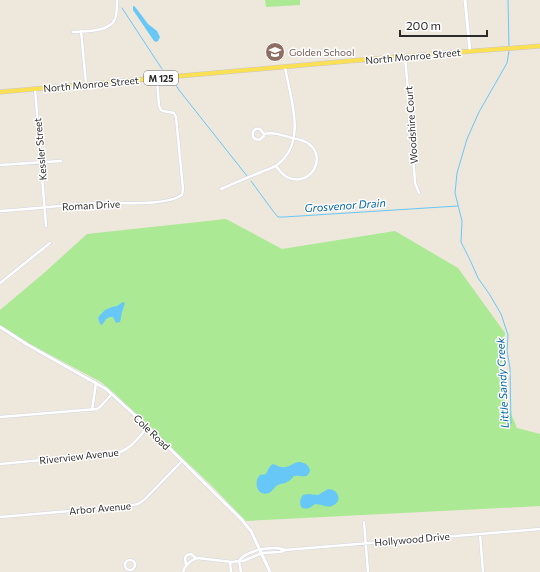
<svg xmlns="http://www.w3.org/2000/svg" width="540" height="572" viewBox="0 0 540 572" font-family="Commissioner,sans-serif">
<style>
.green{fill:#abe994}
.water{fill:#67c8f8}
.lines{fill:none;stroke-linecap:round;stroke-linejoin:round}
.stream{stroke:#67c8f8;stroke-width:1}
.minor-casing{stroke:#d1d4e5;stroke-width:3.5}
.tertiary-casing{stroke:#d1d4e5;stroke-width:4}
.primary-casing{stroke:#c8c8c8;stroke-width:5}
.minor{stroke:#fff;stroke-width:2.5}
.tertiary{stroke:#fff;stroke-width:3}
.primary{stroke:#fce053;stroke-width:4}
.labels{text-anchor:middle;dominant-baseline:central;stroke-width:3;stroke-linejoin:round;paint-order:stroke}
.shield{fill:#fff;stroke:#6b6b6b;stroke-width:1}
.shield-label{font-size:9px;font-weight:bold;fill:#2b2b2b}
.education-label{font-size:10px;fill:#785e54;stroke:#fff;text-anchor:start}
.street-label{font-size:10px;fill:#2b2b2b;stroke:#fff}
.water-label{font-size:11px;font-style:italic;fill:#0264a8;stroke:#fff}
</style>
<rect width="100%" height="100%" fill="#eee7dc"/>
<path class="green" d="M265 0H300V5L266 7Z
M226 219 282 249 395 231 458 268 505 333 500 381 505 396 507 404 517 428 540 434V506L246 521 210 484 113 392 101 382 28 343 0 325V310L44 273 87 234Z"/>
<path class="water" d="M133 6H134L136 8 148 24 157 31 160 37 158 41 156 42 154 41 133 10Z
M123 302 125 303 122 312 120 322 116 323 113 317H110L106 319 102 325 100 324 98 318 100 315 105 310 112 307 117 306Z
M298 462C304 462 308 464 310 470 308 480 301 475 294 476 292 478 290 481 287 482 285 484 281 483 278 485 274 487 273 491 269 493 257 497 253 482 260 475L266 474C274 456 274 469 286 467 290 466 294 463 298 462Z
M328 489C339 489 343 502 332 506 327 508 321 504 315 504 315 504 310 508 309 508 299 511 298 501 303 495L308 494 318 495Z"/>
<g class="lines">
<path class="stream" d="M508 0 509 47
M122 8 162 69
M509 51 507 63 479 112 467 139 457 173 455 193 462 221 461 242 471 262 478 278 490 295 501 314 508 335 507 351 510 368 511 424
M174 82 179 90 247 176
M251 181 273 211 278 217H284L458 206"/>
<defs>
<path id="minor" d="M81 31 86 84
M73 32C85 31 110 32 115 19 117 14 117 6 117 0
M405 57 410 112 409 130 413 155 415 183 419 193
M35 89 46 226
M264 134V136L259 140 255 139 253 137C252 131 254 128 260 129L264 134C274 132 282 135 292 138 297 139 304 140 309 144 328 159 309 188 287 177 283 175 279 170 276 166
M0 165 61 161
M221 189C234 183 247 178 261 172 266 170 273 168 277 165 308 142 290 98 285 67
M0 211C32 209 65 205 97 203 120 202 163 207 182 195L183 189 176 117 174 113 163 111 161 110 159 106 157 79
M0 283 50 243
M92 410 96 383
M0 417 97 409 100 407 112 394
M0 464 117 453C130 450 139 437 148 427
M0 517 129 506 138 504 144 500 182 461
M364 522 368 572
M480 534 483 572
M262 553 280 552 285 550
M125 565a5 5 0 1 1 10 0a5 5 0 1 1-10 0Z
M239 561C246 550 274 545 285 550L540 529
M239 561 241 572
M230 562 231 572
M186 565 185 558 187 555 191 554 196 558
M183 572C185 565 189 561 197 558L232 562 239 561H243L262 553"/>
<path id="tertiary" d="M465 0 470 51
M0 327 28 345 106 389 148 427 241 519 251 531 270 572"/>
<path id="primary" d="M0 92 383 58 540 46"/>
</defs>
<use href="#minor" class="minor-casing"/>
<use href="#tertiary" class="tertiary-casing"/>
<use href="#primary" class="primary-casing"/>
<use href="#minor" class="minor"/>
<use href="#tertiary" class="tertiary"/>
<use href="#primary" class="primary"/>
</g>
<defs>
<symbol id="school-disc" viewBox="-11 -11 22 22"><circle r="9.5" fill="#8d6e63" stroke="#fff"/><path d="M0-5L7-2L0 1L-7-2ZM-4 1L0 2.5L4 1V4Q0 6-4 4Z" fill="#fff"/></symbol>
</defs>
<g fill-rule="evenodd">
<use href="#school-disc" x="264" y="41" width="22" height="22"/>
</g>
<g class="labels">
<rect class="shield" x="144" y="71" width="34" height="14" rx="3"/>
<g class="shield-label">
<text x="161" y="78">M 125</text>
</g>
<g class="education-label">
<text x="289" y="52">Golden School</text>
</g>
<g class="street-label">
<text transform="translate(413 56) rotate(-5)">North Monroe Street</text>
<text transform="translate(91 84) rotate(-5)">North Monroe Street</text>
<text transform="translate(411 125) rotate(-94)">Woodshire Court</text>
<text transform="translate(40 149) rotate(-95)">Kessler Street</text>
<text transform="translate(91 205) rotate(-3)">Roman Drive</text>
<text transform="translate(152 432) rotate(44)">Cole Road</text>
<text transform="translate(79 456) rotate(-6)">Riverview Avenue</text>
<text transform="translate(100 508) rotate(-5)">Arbor Avenue</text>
<text transform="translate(412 539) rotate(-5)">Hollywood Drive</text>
</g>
<g class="water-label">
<text transform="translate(345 205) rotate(-4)">Grosvenor Drain</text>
<text transform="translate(502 383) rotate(-93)">Little Sandy Creek</text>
</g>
</g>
<path d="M400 30v6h87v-6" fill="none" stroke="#2b2b2b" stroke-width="2"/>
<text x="406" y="30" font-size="12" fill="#2b2b2b" stroke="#ffffff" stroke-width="3" paint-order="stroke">200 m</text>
</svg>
